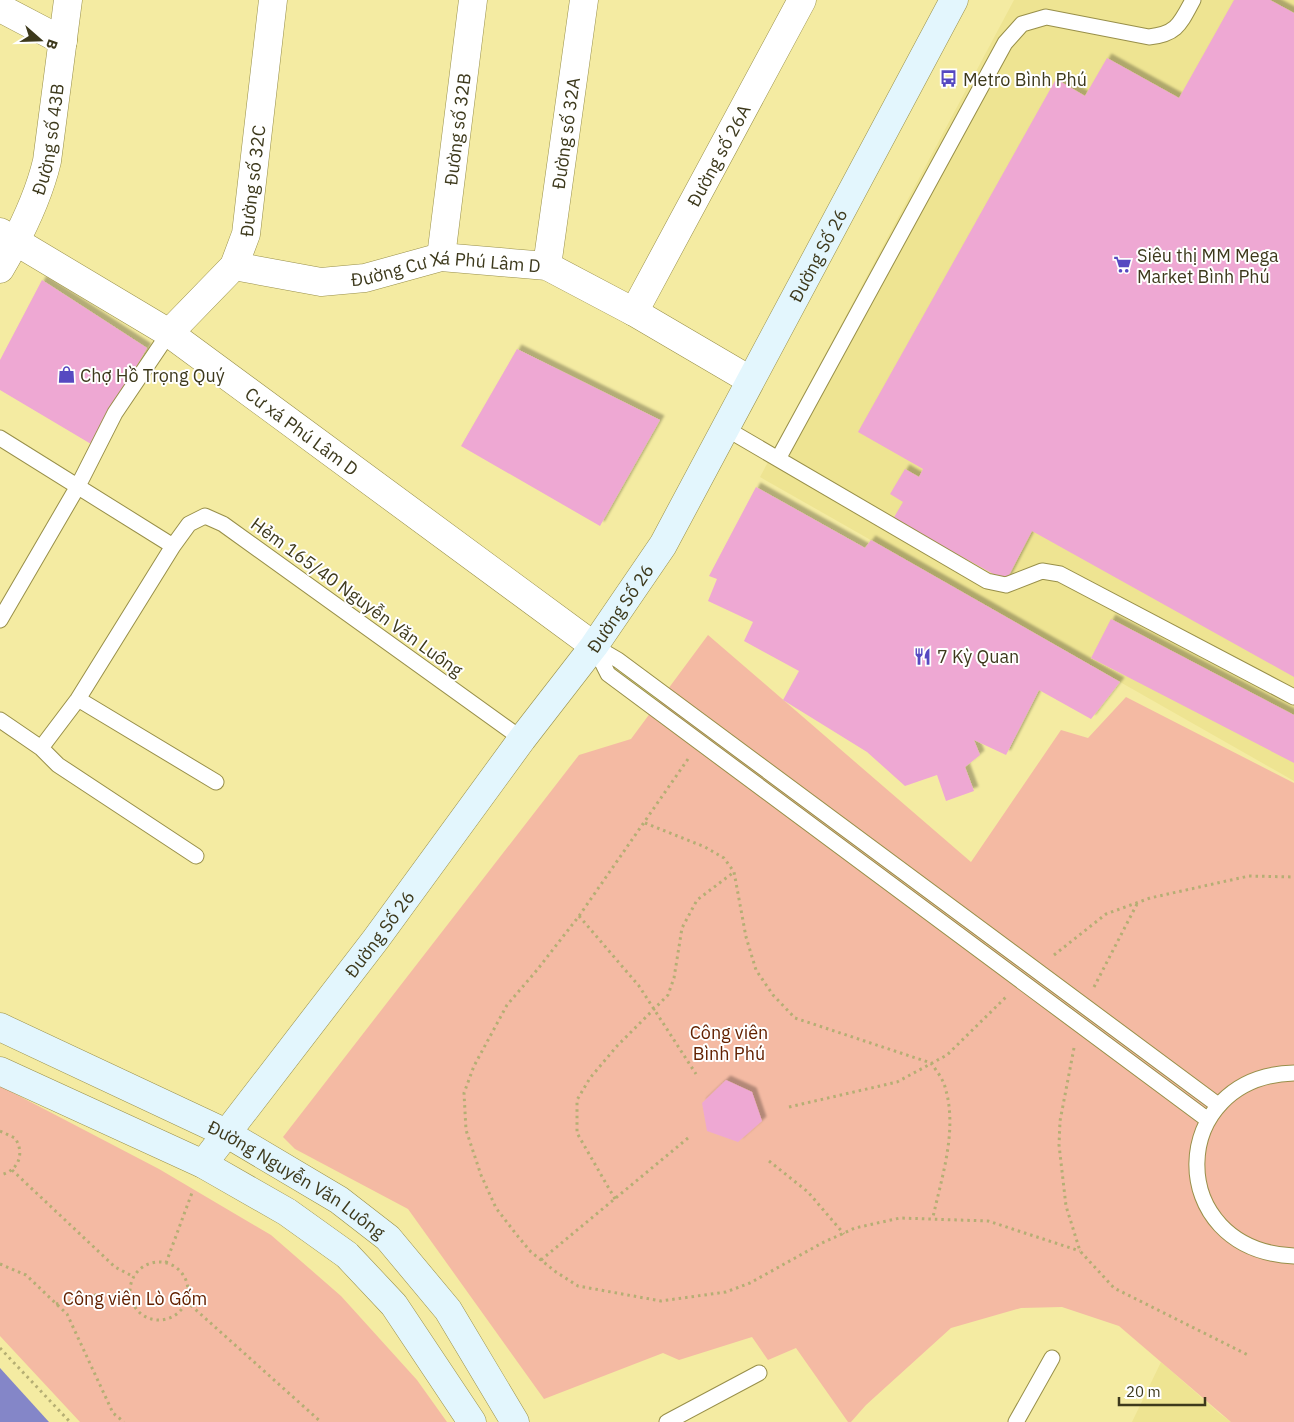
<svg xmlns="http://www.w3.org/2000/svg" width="1294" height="1422" viewBox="0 0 1294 1422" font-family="'IBM Plex Sans',sans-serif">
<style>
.built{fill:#eee492}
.green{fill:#f4baa3}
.water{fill:#8486c8}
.building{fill:#eea8d3;filter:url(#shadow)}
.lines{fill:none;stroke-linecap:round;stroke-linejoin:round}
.lane-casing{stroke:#988f49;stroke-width:17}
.street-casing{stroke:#988f49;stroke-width:29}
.secondary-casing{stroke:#988f49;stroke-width:29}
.path{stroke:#b5ae74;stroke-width:3;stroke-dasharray:2.5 4;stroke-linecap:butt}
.lane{stroke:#fff;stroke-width:15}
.street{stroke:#fff;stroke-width:28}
.secondary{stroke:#e3f6fd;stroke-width:28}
.labels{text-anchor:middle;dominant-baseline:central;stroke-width:4;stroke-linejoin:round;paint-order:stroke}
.poi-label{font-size:18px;fill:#3d391c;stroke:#fff;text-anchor:start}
.street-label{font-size:18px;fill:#3d391c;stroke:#fff}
.park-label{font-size:18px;fill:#632100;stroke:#fff}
</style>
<defs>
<filter id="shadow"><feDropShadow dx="4.5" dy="-4.5" stdDeviation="1" flood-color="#0004"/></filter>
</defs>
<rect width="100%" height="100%" fill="#f4eba2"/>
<path class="built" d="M1014 0H1294V781L760 477Z
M1161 1362 1219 1413 1231 1422H1132Z"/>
<path class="green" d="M708 635 971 862 1061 730 1088 738 1126 697 1294 783V1422H1231L1119 1326 1062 1307 1021 1308 951 1328 866 1405 851 1422H848L796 1348 768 1360 752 1337 679 1360 663 1353 544 1399 408 1209 295 1149 283 1137 579 755 631 739Z
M0 1086 159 1169 271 1235 341 1296 417 1380 447 1422H80L0 1336Z"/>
<path class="water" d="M0 1368 49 1422H0Z"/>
<path class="building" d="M1234 0H1270L1294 13V677L1032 531 1006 581 893 519 903 502 890 494 905 469 919 477 923 469 858 432 1056 79 1085 96 1107 58 1179 98Z
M42 280 147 348 91 444 0 390V360Z
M517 349 660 420 600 526 461 446Z
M756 487 865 548 871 540 1120 682 1091 719 1039 690 1006 755 974 740 980 755 965 767 974 791 946 801 937 775 905 786 867 752 783 700 799 671 744 641 753 622 708 601 717 579 709 576Z
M1111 619 1294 715V763L1091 658Z
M726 1080 752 1092 762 1121 738 1142 707 1131 702 1103Z"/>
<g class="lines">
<defs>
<path id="lane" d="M725 428 987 581 1006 585 1042 571 1060 574 1294 697
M0 438 173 546
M778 459 1005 43 1022 24 1046 17 1149 37C1177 34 1180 24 1193 0
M0 620 78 486 115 413 169 333
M594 646 608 674 1208 1120
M594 646 618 660 1218 1105
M78 699 216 782
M0 720 41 748 78 699 173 546 189 524 205 516 223 524 522 739
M41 748 58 765 196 856
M1294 1073C1167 1076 1162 1250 1294 1256
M667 1422 759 1373
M1016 1422 1052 1358"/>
<g id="street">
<path d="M0 8 63 41"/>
<path id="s1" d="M0 232 169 333 594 646"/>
<path id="s2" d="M441 257 473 0"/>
<path id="s3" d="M234 266 321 282 365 278 441 257 547 266 634 312 750 380"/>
<path id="s4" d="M547 266 584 0"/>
<path id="s5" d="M0 269C20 235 38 199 47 161L68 0"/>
<path id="s6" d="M634 312 802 0"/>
<path id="s7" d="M169 333 234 266 246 234 273 0"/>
</g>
<g id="secondary">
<path id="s8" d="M0 1027 226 1133 339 1200 388 1238 448 1310 515 1422"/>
<path d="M0 1071 203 1164 287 1212 347 1255 394 1305 472 1422"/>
<path id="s9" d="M203 1164 376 939 522 739 594 646 663 545 954 0"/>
</g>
</defs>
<use href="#lane" class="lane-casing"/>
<use href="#street" class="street-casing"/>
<use href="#secondary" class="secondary-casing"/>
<path class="path" d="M688 759 579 916 537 970 507 1005 474 1066 464 1093 466 1130 481 1175 496 1208 516 1234 531 1252 556 1272 578 1286 661 1301 726 1292 750 1283 822 1243 855 1228 900 1218 988 1221 1080 1251
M645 823 705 847 724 858 734 872 746 937 756 970 773 995 795 1018 931 1063C936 1070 943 1079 945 1087 958 1129 942 1176 933 1217
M579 916 639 986 696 1074
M1054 955 1106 914 1150 898 1249 876 1294 877
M1094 987 1138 902
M1074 1048 1060 1121 1059 1145 1066 1206 1080 1251 1114 1288 1250 1356
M789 1107 897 1082 947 1055 1006 997
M0 1131 15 1138C25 1153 19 1171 0 1175
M769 1161 808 1192 844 1234
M12 1170 115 1267 134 1277
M615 1199 577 1133V1100L590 1078 617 1046 668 995 674 978 682 928 697 900 734 872
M541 1260 688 1138
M130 1291a29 29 0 1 1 58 0a29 29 0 1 1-58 0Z
M166 1263 193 1190
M0 1264 26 1275 67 1314 113 1413 124 1422
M186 1301 321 1422
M56 1304 100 1294 130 1295
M0 1348 70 1422"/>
<use href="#lane" class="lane"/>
<use href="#street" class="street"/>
<use href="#secondary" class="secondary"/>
</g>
<defs>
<symbol id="bus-bare" viewBox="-9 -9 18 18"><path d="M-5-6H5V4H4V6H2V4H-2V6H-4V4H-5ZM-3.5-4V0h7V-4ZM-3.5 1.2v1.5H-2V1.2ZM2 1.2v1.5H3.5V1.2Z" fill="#5649c1" stroke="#fff" stroke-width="2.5" paint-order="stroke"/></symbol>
<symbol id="supermarket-bare" viewBox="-9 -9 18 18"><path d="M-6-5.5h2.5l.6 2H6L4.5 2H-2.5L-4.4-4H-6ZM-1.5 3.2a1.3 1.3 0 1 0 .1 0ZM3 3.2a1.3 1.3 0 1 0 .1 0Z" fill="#5649c1" stroke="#fff" stroke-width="2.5" paint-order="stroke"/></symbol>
<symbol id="shop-bare" viewBox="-9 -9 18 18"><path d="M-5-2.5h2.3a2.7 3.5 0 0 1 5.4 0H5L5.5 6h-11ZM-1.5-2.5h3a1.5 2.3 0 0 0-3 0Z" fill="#5649c1" stroke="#fff" stroke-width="2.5" paint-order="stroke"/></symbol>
<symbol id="restaurant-bare" viewBox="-9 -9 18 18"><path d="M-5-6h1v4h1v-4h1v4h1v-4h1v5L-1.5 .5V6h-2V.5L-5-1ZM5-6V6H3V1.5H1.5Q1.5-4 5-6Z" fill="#5649c1" stroke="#fff" stroke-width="2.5" paint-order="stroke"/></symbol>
</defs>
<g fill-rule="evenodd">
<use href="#bus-bare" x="936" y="66" width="25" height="25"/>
<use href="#supermarket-bare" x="1110" y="252" width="25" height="25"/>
<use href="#shop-bare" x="54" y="362" width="25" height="25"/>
<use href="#restaurant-bare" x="910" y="644" width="25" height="25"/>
</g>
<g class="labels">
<g class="poi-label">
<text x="963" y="79">Metro Bình Phú</text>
<text x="1137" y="255">Siêu thị MM Mega<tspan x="1137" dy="21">Market Bình Phú</tspan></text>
<text x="80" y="375">Chợ Hồ Trọng Quý</text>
<text x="937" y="656">7 Kỳ Quan</text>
</g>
<g class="street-label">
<text stroke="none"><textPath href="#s2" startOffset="129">Đường số 32B</textPath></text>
<text stroke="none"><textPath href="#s4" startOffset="134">Đường số 32A</textPath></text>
<text stroke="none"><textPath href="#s5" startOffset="140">Đường số 43B</textPath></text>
<text stroke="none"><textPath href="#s6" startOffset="178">Đường số 26A</textPath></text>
<text stroke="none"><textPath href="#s7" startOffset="181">Đường số 32C</textPath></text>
<text stroke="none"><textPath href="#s9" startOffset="1100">Đường Số 26</textPath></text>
<text stroke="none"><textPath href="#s3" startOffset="215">Đường Cư Xá Phú Lâm D</textPath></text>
<text stroke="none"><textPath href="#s1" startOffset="362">Cư xá Phú Lâm D</textPath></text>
<text transform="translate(357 597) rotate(36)">Hẻm 165/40 Nguyễn Văn Luông</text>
<text stroke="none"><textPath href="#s9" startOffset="695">Đường Số 26</textPath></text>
<text stroke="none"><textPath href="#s9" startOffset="290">Đường Số 26</textPath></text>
<text stroke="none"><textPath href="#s8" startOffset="334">Đường Nguyễn Văn Luông</textPath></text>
</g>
<g class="park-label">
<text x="729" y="1032">Công viên<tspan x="729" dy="21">Bình Phú</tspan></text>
<text x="135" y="1298">Công viên Lò Gốm</text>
</g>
</g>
<g transform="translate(40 40) rotate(110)" stroke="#ffffff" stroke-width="4" paint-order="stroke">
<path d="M0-4L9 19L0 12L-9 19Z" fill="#3d391c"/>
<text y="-8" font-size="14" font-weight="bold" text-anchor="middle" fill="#3d391c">B</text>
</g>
<path d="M1119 1397v8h86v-8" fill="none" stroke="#3d391c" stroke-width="2.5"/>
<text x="1126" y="1397" font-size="15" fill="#3d391c" stroke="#ffffff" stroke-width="4" paint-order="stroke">20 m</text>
</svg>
